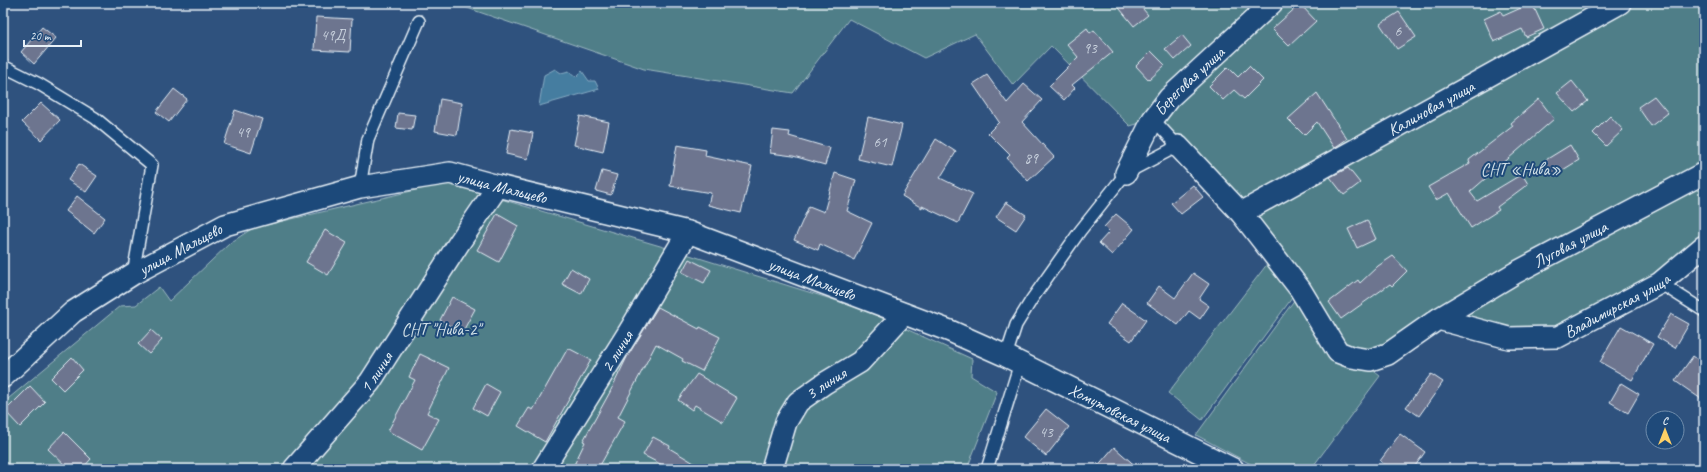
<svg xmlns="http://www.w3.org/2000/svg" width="1707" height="472" viewBox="0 0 1707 472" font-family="Caveat,sans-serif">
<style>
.green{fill:#4f7e88;stroke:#9cb8c0}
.water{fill:#457da0;stroke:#86abc3}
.building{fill:#6d748f;stroke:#e8f1f8}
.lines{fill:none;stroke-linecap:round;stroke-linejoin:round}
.lane-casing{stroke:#e8f1f8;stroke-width:14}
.street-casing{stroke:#e8f1f8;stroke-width:24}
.lane{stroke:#1f4a7a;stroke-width:11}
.street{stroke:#1f4a7a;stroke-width:21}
.labels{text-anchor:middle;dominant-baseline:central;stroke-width:4;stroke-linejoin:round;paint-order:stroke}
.number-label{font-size:15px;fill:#c9d2de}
.street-label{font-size:17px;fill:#e8f1f8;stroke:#1f4a7a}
.park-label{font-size:17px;fill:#d1e0e7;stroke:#1f4a7a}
</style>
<rect width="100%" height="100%" fill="#2f527e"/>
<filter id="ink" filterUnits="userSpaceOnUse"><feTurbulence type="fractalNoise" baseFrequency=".025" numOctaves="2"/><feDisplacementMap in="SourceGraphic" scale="8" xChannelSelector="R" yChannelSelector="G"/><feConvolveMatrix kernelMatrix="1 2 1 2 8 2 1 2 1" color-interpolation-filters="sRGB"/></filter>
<g filter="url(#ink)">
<path class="green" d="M453 3H1704V246L1558 337 1438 319 1388 354 1351 357 1154 119 1130 126 1051 46 1013 85 975 34 924 58 849 19 793 93 644 69Z
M446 183 667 248 860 308 972 359 971 376 997 392 967 469H3V403L120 306 136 305 159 287 169 301 230 243 253 228Z
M1268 263 1295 294 1202 420 1168 393Z
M1298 295 1338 360 1370 368 1380 376 1311 469H1260L1196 435Z"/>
<path class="water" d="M555 69 561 73 569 71 576 77 582 71 589 81H595L599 89 539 106 544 75Z"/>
<path class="building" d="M1115 3H1138L1148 15 1134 26Z
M1532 3 1544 29 1526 37 1522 29 1494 42 1484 19 1501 11 1503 16Z
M1300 4 1316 21 1289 46 1272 29Z
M1399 12 1416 37 1397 49 1380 24Z
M316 17 352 19 350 52 314 50Z
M42 27 56 38 34 64 21 52Z
M1087 28 1090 33 1094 30 1113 52 1072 85 1075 88 1064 100 1049 86 1078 57 1067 44Z
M1182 35 1191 46 1175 60 1165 49Z
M1151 51 1165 65 1149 80 1136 66Z
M1249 66 1263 80 1244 99 1234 90 1223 100 1209 86 1228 67 1238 77Z
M987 75 1007 103 1024 84 1042 100 1022 122 1054 157 1028 181 1007 158 1010 155 988 133 999 122 973 84Z
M1572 81 1588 101 1574 112 1557 93Z
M174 89 187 99 169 122 156 112Z
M1317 93 1347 139 1334 148 1317 122 1304 135 1288 119Z
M1654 96 1668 113 1651 126 1638 107Z
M440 99 462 103 457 135 435 131Z
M1539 99 1554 119 1470 192 1477 201 1522 174 1528 184 1497 207 1499 210 1471 228 1449 193 1436 200 1428 187 1470 163 1469 160 1513 126 1511 123Z
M41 103 60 120 41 140 22 122Z
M235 110 262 119 251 153 224 144Z
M398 113 415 115 412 130 396 128Z
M580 116 609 122 603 152 574 145Z
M1610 116 1623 130 1606 146 1593 133Z
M868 117 902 125 892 167 858 159Z
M511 129 533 133 528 159 506 154Z
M773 130 790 132 789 136 830 148 825 165 793 156 770 153Z
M936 139 956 152 940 178 973 194 958 223 922 206V208L902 196Z
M677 145 706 150 705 156 752 166 741 213 708 205 711 193 670 186Z
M1570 145 1579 160 1553 176 1544 161Z
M79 164 97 176 86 192 68 180Z
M1348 168 1360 183 1344 195 1330 177Z
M602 171 617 175 611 195 596 191Z
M835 173 856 180 847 211 872 223 854 260 820 244 818 250 794 240 809 206 824 212Z
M1193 185 1203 197 1181 214 1171 203Z
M77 196 105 218 94 233 66 211Z
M1006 202 1026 215 1016 230 996 217Z
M497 214 518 226 499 262 477 250Z
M1116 214 1134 229 1112 255 1099 243 1109 232 1104 227Z
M1367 220 1376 239 1357 248 1348 229Z
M325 230 347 243 328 275 306 262Z
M1393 256 1407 271 1392 286 1390 284 1341 319 1329 302 1358 280 1360 283 1378 266Z
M689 259 711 270 704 283 682 272Z
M571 268 589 279 581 294 562 284Z
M1193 273 1209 284 1199 299 1209 306 1200 319 1189 311 1178 325 1147 303 1159 286 1175 298Z
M452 297 475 309 462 333 440 320Z
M1122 303 1146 320 1131 341 1107 324Z
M658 307 699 329 700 327 720 337 702 371 682 361 683 359 656 344 618 417 625 421 598 469H572L585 442 583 441 610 392 627 357Z
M1671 314 1689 324 1675 348 1657 337Z
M1621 326 1653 344 1632 380 1600 362Z
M151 330 162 340 149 354 138 344Z
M568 348 591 360 545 442 518 426 529 408 533 410Z
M420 354 449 368 427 413 439 419 422 450 388 431 415 380 409 377Z
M1693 356 1704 364V401L1675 381Z
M72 357 83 370 63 390 51 378Z
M697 374 737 398 723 422 695 405 692 410 678 400Z
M1431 374 1443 382 1419 416 1406 407Z
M1621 383 1639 394 1628 413 1610 402Z
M486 384 500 392 487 416 473 408Z
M30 386 45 402 20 427 5 411Z
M1046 409 1069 427 1046 456 1023 437Z
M64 432 91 459 82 469H69L48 449Z
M1400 434 1425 452 1413 469H1391L1380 461Z
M653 437 670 446 669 448 704 469H670L643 455Z
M1114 447 1139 469H1095Z"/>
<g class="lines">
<defs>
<path id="lane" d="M3 66 39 84 95 118 152 165 133 274
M360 187 368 139 419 21
M1660 283 1704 311
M1006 356 1016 325 1032 299 1080 231 1126 173 1178 146 1153 119
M987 469 1020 363"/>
<g id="street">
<path id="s1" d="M1178 146 1241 213 1300 289 1338 352 1351 357 1370 360 1388 354 1438 319 1509 338 1558 337 1660 283 1704 246"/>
<path id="s2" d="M1126 173 1153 119 1169 98 1272 3"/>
<path id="s3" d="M1241 213 1620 3"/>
<path id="s4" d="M1438 319 1515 273 1704 173"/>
<path id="s5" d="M3 377 73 312 133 274 225 225 360 187 450 173 498 186 688 232 950 331 1006 356 1233 469"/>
<path id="s6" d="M294 469 370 382 459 243 498 186"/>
<path id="s7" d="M543 469 630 330 688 232"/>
<path id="s8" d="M772 469 786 422 798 402 825 383 860 362 904 314"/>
</g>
</defs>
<use href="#lane" class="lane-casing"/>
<use href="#street" class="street-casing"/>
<use href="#lane" class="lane"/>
<use href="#street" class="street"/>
</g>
</g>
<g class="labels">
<g class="number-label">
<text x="1398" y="31">6</text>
<text x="333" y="35">49Д</text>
<text x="1090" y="48">93</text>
<text x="243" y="132">49</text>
<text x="880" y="142">61</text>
<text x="1031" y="158">89</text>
<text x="1046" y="432">43</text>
</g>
<g class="street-label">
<text stroke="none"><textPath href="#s2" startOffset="113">Береговая улица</textPath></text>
<text stroke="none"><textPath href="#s3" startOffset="217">Калиновая улица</textPath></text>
<text stroke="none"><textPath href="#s5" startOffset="556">улица Мальцево</textPath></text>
<text stroke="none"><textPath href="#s4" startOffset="152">Луговая улица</textPath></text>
<text stroke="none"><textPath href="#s5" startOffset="220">улица Мальцево</textPath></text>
<text stroke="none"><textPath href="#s5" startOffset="880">улица Мальцево</textPath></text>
<text stroke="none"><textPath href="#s1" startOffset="564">Владимирская улица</textPath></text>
<text stroke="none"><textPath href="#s7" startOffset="139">2 линия</textPath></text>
<text stroke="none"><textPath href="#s6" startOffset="127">1 линия</textPath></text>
<text stroke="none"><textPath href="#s8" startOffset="106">3 линия</textPath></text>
<text stroke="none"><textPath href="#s5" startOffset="1216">Хомутовская улица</textPath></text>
</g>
<g class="park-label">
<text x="1521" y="169">СНТ «Нива»</text>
<text x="441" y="329">СНТ "Нива-2"</text>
</g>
</g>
<rect width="1707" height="472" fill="none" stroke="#1f4a7a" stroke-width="16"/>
<rect x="8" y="8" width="1691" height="456" fill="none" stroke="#e8f1f8" stroke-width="1.5" filter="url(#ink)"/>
<g transform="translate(1665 430)"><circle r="19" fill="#1f4a7a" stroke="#6f8dac"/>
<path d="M0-3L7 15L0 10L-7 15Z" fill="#ffd166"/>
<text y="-6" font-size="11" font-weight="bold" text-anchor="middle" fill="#e8f1f8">С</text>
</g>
<path d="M24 40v6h57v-6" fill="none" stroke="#e8f1f8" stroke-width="2"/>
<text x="30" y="40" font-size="12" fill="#e8f1f8" stroke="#1f4a7a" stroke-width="3" paint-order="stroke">20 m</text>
</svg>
